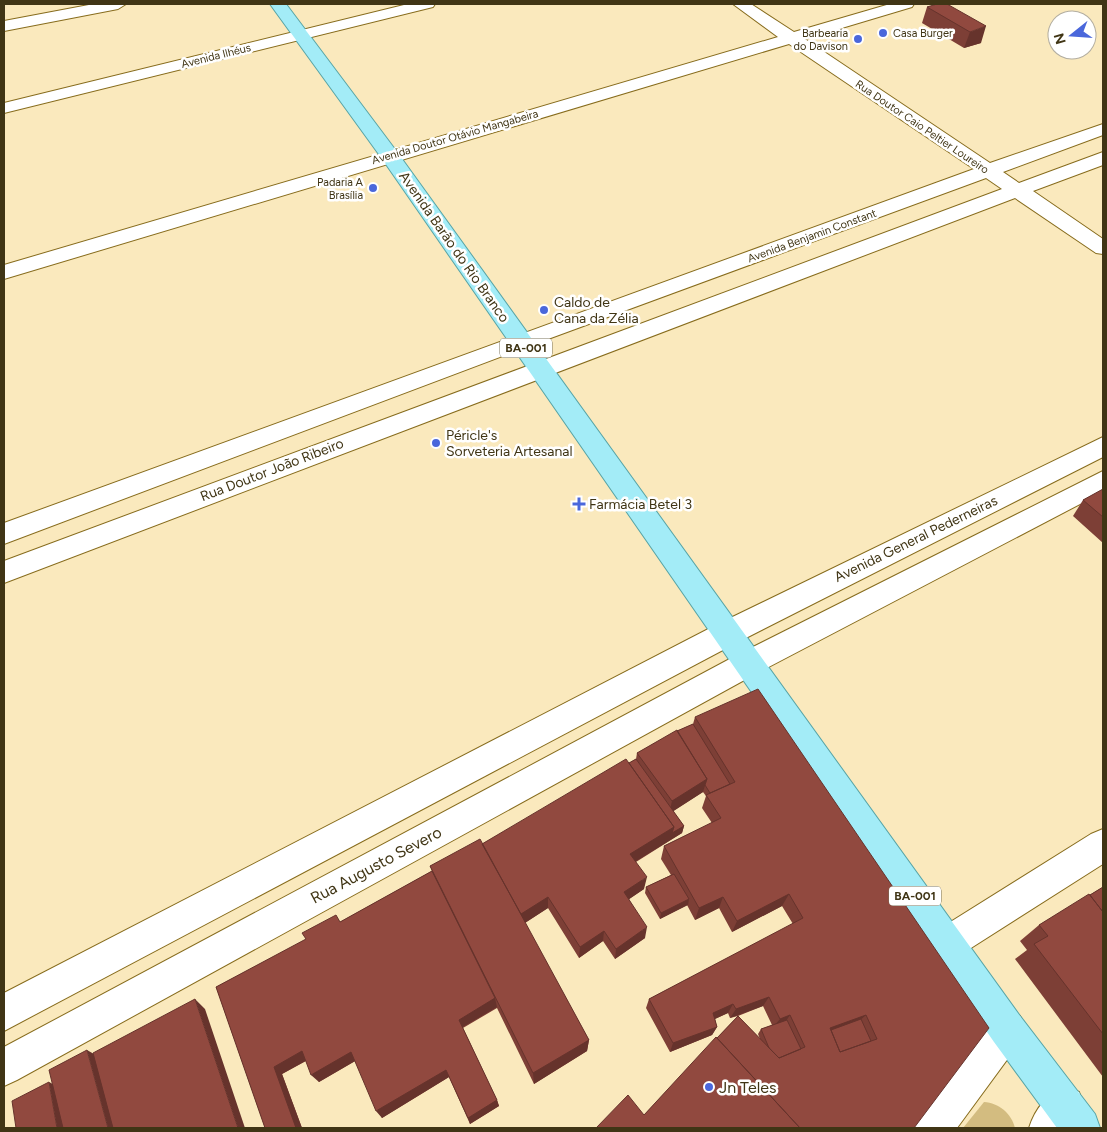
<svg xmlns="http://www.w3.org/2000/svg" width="1107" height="1132" viewBox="0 0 1107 1132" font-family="Figtree,sans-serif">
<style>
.green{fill:#d3bc80}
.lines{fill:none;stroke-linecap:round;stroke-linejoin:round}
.minor-casing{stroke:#876c1d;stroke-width:2}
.major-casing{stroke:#58a4a5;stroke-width:2}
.minor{fill:#fff;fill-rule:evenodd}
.major{fill:#a3ecf7;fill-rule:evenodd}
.wall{fill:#7d3f36;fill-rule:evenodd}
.shaded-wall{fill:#66332c}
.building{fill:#91493f;stroke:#66332c;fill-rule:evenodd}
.poi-dot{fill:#4a67db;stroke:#fff;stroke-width:2}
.labels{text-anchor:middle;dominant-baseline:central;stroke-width:5;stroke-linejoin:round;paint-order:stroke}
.far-poi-label{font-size:11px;fill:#403515;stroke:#fff;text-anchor:end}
.far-street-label{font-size:11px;fill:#403515;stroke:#fff}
.shield{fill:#fff;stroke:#79725b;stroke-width:1}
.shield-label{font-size:12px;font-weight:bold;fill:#403515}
.street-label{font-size:14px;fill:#403515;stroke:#fff}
.poi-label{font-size:14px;fill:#403515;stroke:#fff;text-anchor:start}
.near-street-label{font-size:16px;fill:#403515;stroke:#fff}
.near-poi-label{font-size:16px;fill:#403515;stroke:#fff;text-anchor:start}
</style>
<rect width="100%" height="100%" fill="#fae9bd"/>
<path class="green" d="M984 1102C999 1103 1011 1113 1015 1128H963Z"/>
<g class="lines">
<defs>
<path id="minor" d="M94 4H126L118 9 4 31V21Z
M408 4H435L433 7 4 113V103Z
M733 4H751L794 32 890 4H914L912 7 805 39 990 163 1103 124V135L1003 172 1019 183 1103 152V165L1033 191 1103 239V254L1096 253 1015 198 4 583V561L1002 189 986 178 529 346 4 544V523L974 169 789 44 4 279V265L778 37Z
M1103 437V457L738 642 4 1031V993L718 624Z
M1103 471V492L759 672 17 1080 4 1086V1047L739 654Z
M1103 829V864L960 955 948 961 936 955 930 943 936 931 1091 834Z
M1007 1010 1020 1016 1026 1029 1020 1042 957 1128H914L919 1114 994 1016Z
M1065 1087 1079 1092 1084 1106 1072 1128H1029C1035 1109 1047 1094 1065 1087Z"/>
<path id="major" d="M270 4H286L397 152 1020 1016 1095 1114 1100 1128H1057L994 1042 383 160Z"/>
</defs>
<use href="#minor" class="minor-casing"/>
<use href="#major" class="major-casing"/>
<use href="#minor" class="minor"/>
<use href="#major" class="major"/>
</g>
<path class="wall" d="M947 4 981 43 964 48 922 23 927 7Z
M1103 490V543L1073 516 1083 500Z
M695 717 989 1028 644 1115 738 1016 730 1018 728 1013 715 1019 717 1027 712 1035 670 1052 646 1008 649 999 793 924 782 906 732 932 719 908 695 920 687 905 660 919 645 893 646 887 671 875 661 859 664 846 712 823 702 808 706 796 703 792 673 811 684 826 682 833 636 862 644 889 629 899 645 938 615 959 603 941 579 958 548 908 525 923 589 1040 587 1051 534 1084 497 1008 463 1028 497 1100 499 1106 470 1124 449 1077 382 1118 355 1061 319 1082 306 1061 282 1074 302 1128H265L216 987 340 922 432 871 430 866 482 844 636 759 637 753 677 731 693 724ZM763 1006 772 1025 761 1029 758 1034 760 1039 738 1016Z
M1103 887V1077L1015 959 1027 950 1020 941 1039 925Z"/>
<path class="shaded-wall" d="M986 26 981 43 964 48 970 32Z
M707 779 703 792 669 814 672 801Z
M684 826 682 833 628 866 630 854 674 827Z
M647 877 644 889 622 904 624 892Z
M789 894 782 906 732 932 737 921Z
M548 897V908L520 926 519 915Z
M723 897 719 908 695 920 699 908Z
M689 899 688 905 660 919 661 913Z
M647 927 645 938 615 959 616 949Z
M604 931 603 941 579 958 580 947Z
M769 997 763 1006 730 1018 736 1009Z
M495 998 497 1007 461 1028 459 1020Z
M195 999 205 1009 245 1128H238Z
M733 1004 728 1013 708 1022 713 1013Z
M790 1015 784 1024 773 1027 780 1019Z
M866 1015 857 1023 827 1035 830 1028Z
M717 1027 712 1035 670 1052 673 1043Z
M589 1040 587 1051 534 1084 533 1073Z
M87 1050 106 1061 125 1128H108Z
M302 1051 309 1059 282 1074 302 1128H296L274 1067Z
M351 1052 357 1060 319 1082 311 1075Z
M446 1070 449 1077 382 1118 376 1111Z
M49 1082 64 1090 71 1128H57Z
M497 1100 499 1106 470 1124 468 1118Z"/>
<path class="building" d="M937 4H947L986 26 970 32 927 7Z
M1103 489V517L1083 500Z
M758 689 989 1028 914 1128H800L717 1038 738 1016 779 1058 805 1047 790 1015 780 1019 769 997 736 1009 733 1004 713 1013 717 1027 673 1043 649 999 803 918 789 894 737 921 723 897 699 908 664 846 721 818 706 795 735 782 695 717ZM866 1015 877 1039 840 1052 830 1028Z
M693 724 730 784 710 793 705 785 707 779 677 731Z
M677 730 707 779 672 801 637 753Z
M626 759 674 827 630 854 647 877 624 892 647 927 616 949 604 931 580 947 548 897 521 914 482 844Z
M636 759 684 826 672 833 674 827 629 763Z
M480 839 589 1040 533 1073 430 866Z
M432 871 495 998 459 1020 497 1100 468 1118 446 1070 376 1111 351 1052 311 1075 302 1051 274 1067 296 1128H265L216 987 306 939 302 933 336 915 340 922Z
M674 874 689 899 661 913 646 887Z
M1103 887V912L1090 895Z
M1089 894 1103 912V1034L1034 944 1048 936 1039 925Z
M195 999 238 1128H113L93 1053Z
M861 1019 871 1041 840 1052 831 1030Z
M787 1020 801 1049 779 1058 769 1048 761 1029Z
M716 1037 800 1128H596L628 1095 644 1115Z
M87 1050 108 1128H63L49 1070Z
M49 1082 57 1128H16L12 1101Z"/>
<g class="poi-dot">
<circle cx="883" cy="33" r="5"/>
<circle cx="858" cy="39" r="5"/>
<circle cx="373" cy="188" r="5"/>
<circle cx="544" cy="310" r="5"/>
<circle cx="436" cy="443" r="5"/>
<path d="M576.5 496.5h5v5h5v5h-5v5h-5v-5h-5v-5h5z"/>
<circle cx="709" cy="1087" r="5"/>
</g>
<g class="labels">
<g class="far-poi-label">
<text x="848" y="33">Barbearia<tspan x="848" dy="13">do Davison</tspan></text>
<text x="893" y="33" text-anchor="start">Casa Burger</text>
<text x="363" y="182">Padaria A<tspan x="363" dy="13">Brasília</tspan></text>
</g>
<g class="far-street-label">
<text transform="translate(216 56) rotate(-14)">Avenida Ilhéus</text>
<text transform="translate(922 127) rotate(34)">Rua Doutor Caio Peltier Loureiro</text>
<text transform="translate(455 137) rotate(-16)">Avenida Doutor Otávio Mangabeira</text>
<text transform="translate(812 236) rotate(-20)">Avenida Benjamin Constant</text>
</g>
<g class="shield">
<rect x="500" y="338.5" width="52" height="19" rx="4"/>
<rect x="889" y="886.5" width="52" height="19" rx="4"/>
</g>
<g class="shield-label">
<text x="526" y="348">BA-001</text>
<text x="915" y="896">BA-001</text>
</g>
<g class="street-label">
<text transform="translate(454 247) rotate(55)">Avenida Barão do Rio Branco</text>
<text transform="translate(272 470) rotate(-21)">Rua Doutor João Ribeiro</text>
<text transform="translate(916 539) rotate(-26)">Avenida General Pederneiras</text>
</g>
<g class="poi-label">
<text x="554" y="302">Caldo de<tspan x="554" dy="16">Cana da Zélia</tspan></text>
<text x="446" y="435">Péricle's<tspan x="446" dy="16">Sorveteria Artesanal</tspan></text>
<text x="589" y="504">Farmácia Betel 3</text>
</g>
<g class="near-street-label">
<text transform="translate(376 865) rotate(-28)">Rua Augusto Severo</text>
</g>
<g class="near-poi-label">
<text x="719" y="1087">Jn Teles</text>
</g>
</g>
<rect width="1107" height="1132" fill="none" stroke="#403515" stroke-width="10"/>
<g transform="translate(1072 35) rotate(253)"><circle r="24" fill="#ffffff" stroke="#b3aea1"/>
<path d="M0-4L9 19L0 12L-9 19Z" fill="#4a67db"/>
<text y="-8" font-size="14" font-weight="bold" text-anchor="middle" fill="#403515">N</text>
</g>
</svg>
